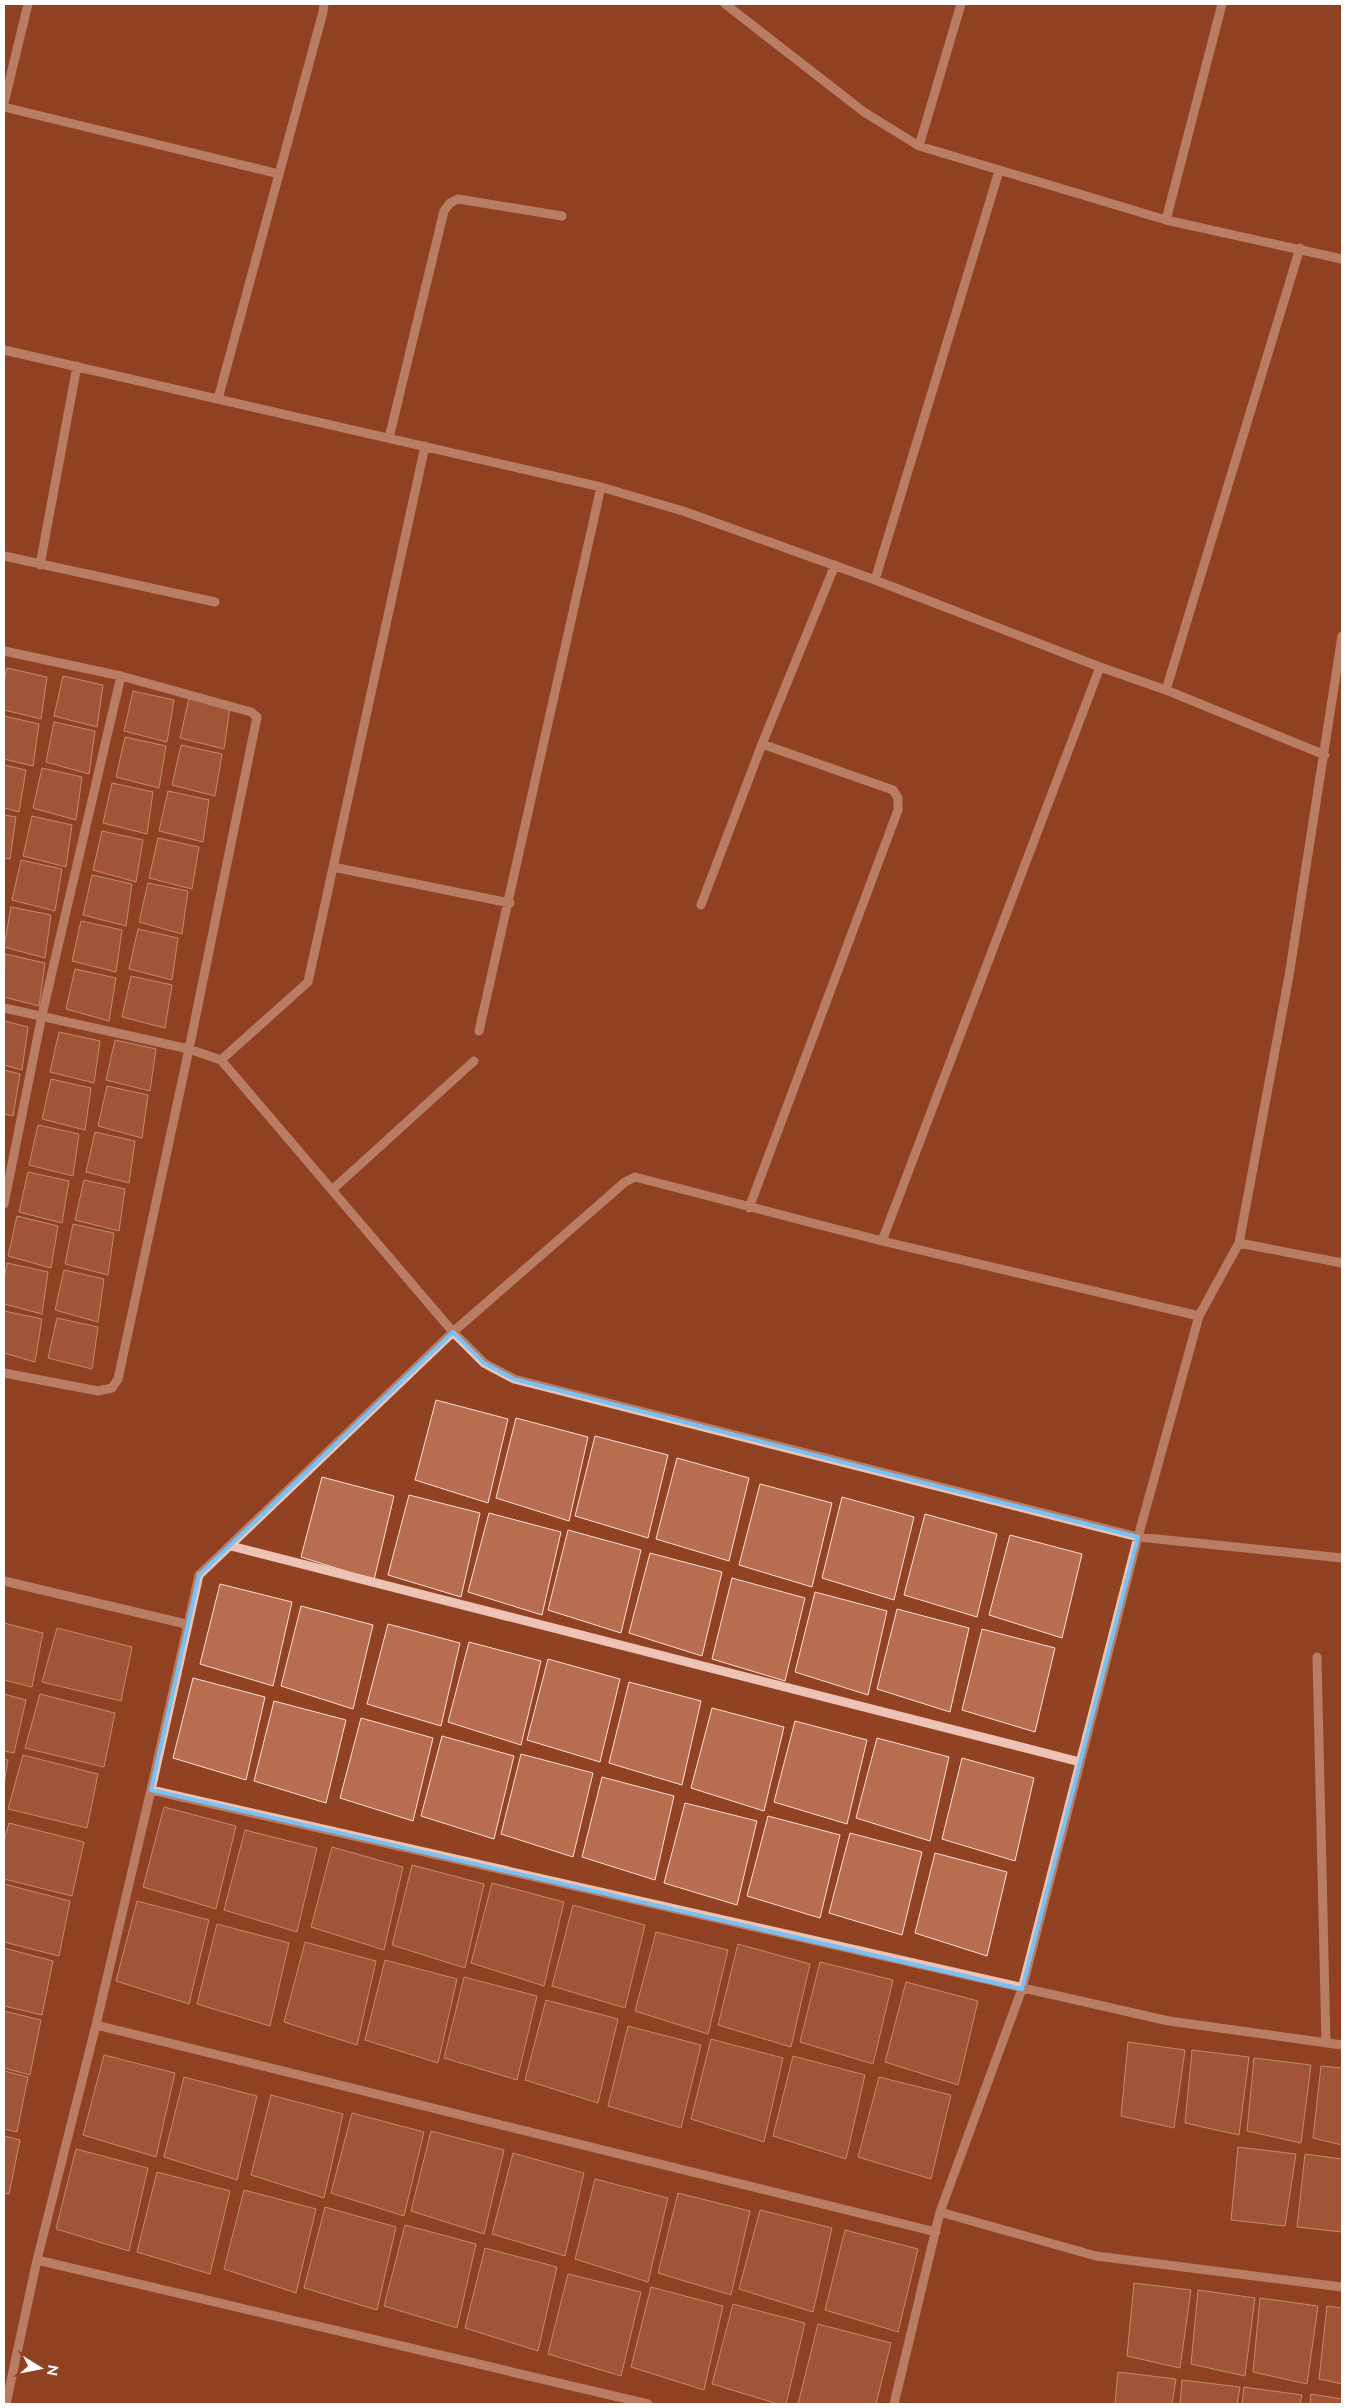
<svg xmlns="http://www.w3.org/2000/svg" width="1346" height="2408" viewBox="0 0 1346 2408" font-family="Raleway,sans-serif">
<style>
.building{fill:#b86c50;stroke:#f9e2da}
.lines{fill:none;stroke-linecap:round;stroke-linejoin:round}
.minor{stroke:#ecc3b4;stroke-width:9}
.marked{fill:none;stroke:#78c1f7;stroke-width:4;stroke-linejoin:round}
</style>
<rect width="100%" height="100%" fill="#904223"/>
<path class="building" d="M7 668 47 677 41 719 4 710V681Z
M63 676 103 685 97 727 54 716Z
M133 691 174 700 167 742 124 731Z
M189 698 230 707 224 749 180 738Z
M4 716 39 724 33 766 4 759Z
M54 722 95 731 89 774 46 762Z
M125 737 166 746 159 788 116 777Z
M181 745 222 754 215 796 172 785Z
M4 765 26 770 19 812 4 808Z
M42 768 82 777 76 820 33 808Z
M112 783 153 792 147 834 103 823Z
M168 791 209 800 203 842 159 831Z
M4 815 16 817 10 859 4 858Z
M32 816 72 825 66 867 23 856Z
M102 831 143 840 136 882 93 870Z
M158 838 199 847 192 889 149 878Z
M21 860 62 869 55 911 12 900Z
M92 875 132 884 126 926 83 915Z
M148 883 188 891 182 934 139 922Z
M11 907 51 915 45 958 4 947Z
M81 921 122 930 116 972 72 961Z
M138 929 178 938 172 980 129 969Z
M5 954 45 963 39 1006 4 997Z
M75 969 116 978 109 1021 66 1009Z
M131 976 172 985 165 1028 122 1017Z
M4 1021 28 1027 22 1070 4 1065Z
M59 1032 100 1041 94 1083 50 1072Z
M115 1040 156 1049 150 1091 106 1080Z
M4 1070 20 1074 13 1116 4 1114Z
M51 1079 91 1088 85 1130 42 1119Z
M107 1086 148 1095 142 1138 98 1126Z
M38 1125 79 1134 73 1176 29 1165Z
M95 1132 135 1141 129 1183 86 1172Z
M28 1172 69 1181 62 1223 19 1212Z
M84 1180 125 1189 119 1231 75 1220Z
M17 1216 58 1226 51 1268 8 1256Z
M73 1224 114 1233 108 1275 65 1264Z
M7 1263 48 1272 42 1314 4 1304V1278Z
M64 1270 104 1279 98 1322 55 1310Z
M4 1311 42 1319 35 1362 4 1353Z
M57 1318 98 1327 92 1369 48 1358Z
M436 1400 508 1419 488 1503 415 1480Z
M516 1418 588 1437 569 1521 496 1498Z
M595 1436 668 1455 648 1538 575 1516Z
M677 1458 749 1478 729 1561 656 1539Z
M322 1477 394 1496 374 1580 301 1557Z
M760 1484 832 1503 812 1587 739 1565Z
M409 1495 480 1513 461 1597 388 1575Z
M842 1497 914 1517 894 1600 822 1578Z
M489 1513 561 1532 542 1615 468 1592Z
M925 1514 997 1534 977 1617 904 1595Z
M568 1530 641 1550 621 1633 548 1610Z
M1010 1535 1082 1554 1062 1638 989 1615Z
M650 1553 722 1572 702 1656 629 1633Z
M732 1578 805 1598 785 1681 712 1659Z
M220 1584 292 1602 273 1686 200 1664Z
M815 1592 887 1611 868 1695 795 1672Z
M301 1606 373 1625 353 1709 281 1686Z
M897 1609 969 1628 950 1712 877 1689Z
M4 1623 43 1633 32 1687 4 1680Z
M388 1624 460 1643 441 1726 367 1704Z
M57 1628 132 1647 121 1701 42 1682Z
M982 1629 1055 1648 1035 1732 962 1710Z
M469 1642 541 1661 521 1745 448 1722Z
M548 1659 620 1679 600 1762 527 1740Z
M193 1678 265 1697 246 1780 173 1758Z
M629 1682 701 1701 682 1785 609 1763Z
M4 1694 26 1700 14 1753 4 1751Z
M40 1694 115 1713 104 1767 25 1748Z
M274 1701 346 1720 326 1803 254 1781Z
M712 1708 784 1727 764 1811 691 1788Z
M361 1718 433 1738 413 1821 340 1798Z
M795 1721 867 1740 847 1824 774 1802Z
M442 1736 514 1756 494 1839 421 1816Z
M877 1738 949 1757 930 1841 856 1818Z
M521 1754 593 1773 573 1857 501 1834Z
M23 1755 98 1774 87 1828 8 1809Z
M962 1758 1034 1778 1015 1861 942 1839Z
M4 1759 8 1760 4 1784Z
M602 1777 674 1796 655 1880 582 1857Z
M685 1803 757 1821 737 1905 664 1883Z
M164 1807 236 1826 216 1909 143 1887Z
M768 1816 840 1835 820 1918 747 1896Z
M9 1823 84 1842 72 1896 4 1879V1841Z
M245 1830 317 1848 297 1932 224 1910Z
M850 1833 922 1852 902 1935 829 1913Z
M332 1847 403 1867 384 1950 311 1927Z
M935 1853 1007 1872 987 1956 915 1933Z
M412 1865 484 1884 465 1968 392 1945Z
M492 1883 564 1902 544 1986 471 1963Z
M4 1884 70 1901 59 1956 4 1942Z
M137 1901 209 1920 189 2004 116 1981Z
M573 1905 645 1925 625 2008 552 1986Z
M217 1924 289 1943 270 2026 197 2004Z
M656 1932 728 1950 708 2034 635 2011Z
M305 1942 376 1961 357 2045 284 2022Z
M738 1944 810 1964 791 2047 718 2025Z
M4 1948 53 1961 42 2015 4 2006Z
M385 1960 457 1979 438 2063 365 2040Z
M820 1962 893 1980 873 2064 800 2042Z
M464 1977 537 1996 517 2080 444 2058Z
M906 1982 978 2001 958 2085 885 2062Z
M546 2000 618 2019 598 2103 525 2080Z
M4 2011 41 2020 30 2075 4 2068Z
M628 2026 701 2045 681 2128 608 2106Z
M711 2039 783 2058 764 2142 691 2119Z
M1128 2042 1185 2050 1174 2128 1121 2116Z
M1192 2050 1249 2057 1239 2135 1185 2123Z
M104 2055 175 2073 156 2157 83 2135Z
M793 2056 865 2075 846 2159 773 2136Z
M1254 2058 1311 2065 1301 2143 1247 2131Z
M1321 2066 1342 2068V2145L1313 2138Z
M4 2071 28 2077 17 2132 4 2129Z
M184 2077 257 2096 237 2180 164 2157Z
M879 2077 951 2095 931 2179 858 2157Z
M271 2095 343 2114 324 2198 251 2175Z
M352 2113 424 2132 404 2216 331 2193Z
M431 2131 504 2150 484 2234 411 2211Z
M4 2136 20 2140 9 2194 4 2193Z
M1238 2147 1296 2154 1285 2226 1231 2220Z
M76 2149 148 2168 129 2251 56 2229Z
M513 2153 584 2173 565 2256 492 2234Z
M1305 2154 1342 2159V2232L1297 2227Z
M157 2172 230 2191 210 2274 137 2252Z
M595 2179 668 2198 648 2282 575 2259Z
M244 2190 316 2209 296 2293 224 2269Z
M678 2193 750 2211 731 2295 658 2273Z
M325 2207 396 2227 377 2310 304 2288Z
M760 2210 832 2228 813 2312 739 2289Z
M405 2225 476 2244 457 2328 384 2306Z
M845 2230 918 2249 898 2332 825 2310Z
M485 2248 557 2267 538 2351 465 2328Z
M568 2274 641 2292 621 2376 548 2354Z
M1134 2283 1191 2290 1180 2368 1127 2356Z
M651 2287 723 2306 704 2390 631 2367Z
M1198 2290 1255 2298 1245 2376 1191 2364Z
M1260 2298 1318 2306 1307 2384 1253 2372Z
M733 2304 805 2323 786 2404H778L712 2384Z
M1327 2306 1342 2308V2384L1319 2379Z
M818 2324 891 2343 876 2404H798Z
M1118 2372 1176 2379 1172 2404H1115Z
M1182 2380 1240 2387 1237 2404H1180Z
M1244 2387 1302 2395 1300 2404H1242Z
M1311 2394 1342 2399V2404H1310Z"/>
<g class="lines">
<path class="minor" d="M725 4 864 112 919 146 1166 220 1342 259
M4 103 28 4
M4 107 279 174
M919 146 961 4
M1166 220 1222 4
M4 350 601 487 683 511 875 580 1100 667 1166 690 1325 755
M218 399 323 12 324 4
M389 438 444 211 450 203 458 199 562 216
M4 556 215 602
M40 565 77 366
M875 580 999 171
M4 651 121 676 251 712 257 717 189 1049 118 1379 112 1388 98 1391 4 1373
M1166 690 1300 248
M333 867 510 903
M701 905 762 744 835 565
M4 1008 189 1049 221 1060 453 1332 484 1363 514 1379 1138 1537 1342 1558
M479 1031 601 487
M221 1060 308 982 425 446
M332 1190 474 1061
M4 1204 42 1015 121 676
M749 1208 898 810V798L893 790 762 744
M882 1241 1100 667
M1239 1243 1342 1263
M231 1546 1080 1762
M4 1581 186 1624
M1317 1657 1326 2043
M151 1790 1169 2021 1342 2045
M96 2025 936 2232
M940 2212 1096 2256 1342 2287
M37 2260 648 2404
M6 2404 37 2260 96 2025 151 1790 199 1575 453 1332 625 1182 635 1177 882 1241 1199 1316
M894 2404 940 2212 1022 1989 1138 1537 1199 1316 1239 1243 1289 976 1342 636"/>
</g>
<path d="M0 0H1346V2408H0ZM453 1332 484 1363 514 1379 1138 1537 1022 1989 151 1790 199 1575Z" fill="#904223" fill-opacity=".55" fill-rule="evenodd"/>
<path class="marked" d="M453 1332 484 1363 514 1379 1138 1537 1022 1989 151 1790 199 1575Z"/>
<rect width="1346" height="2408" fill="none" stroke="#ffffff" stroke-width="10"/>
<g transform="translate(40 2368) rotate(100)" stroke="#904223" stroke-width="4" paint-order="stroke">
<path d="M0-4L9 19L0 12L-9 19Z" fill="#ffffff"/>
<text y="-8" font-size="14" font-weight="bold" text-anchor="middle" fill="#ffffff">N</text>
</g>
</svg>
